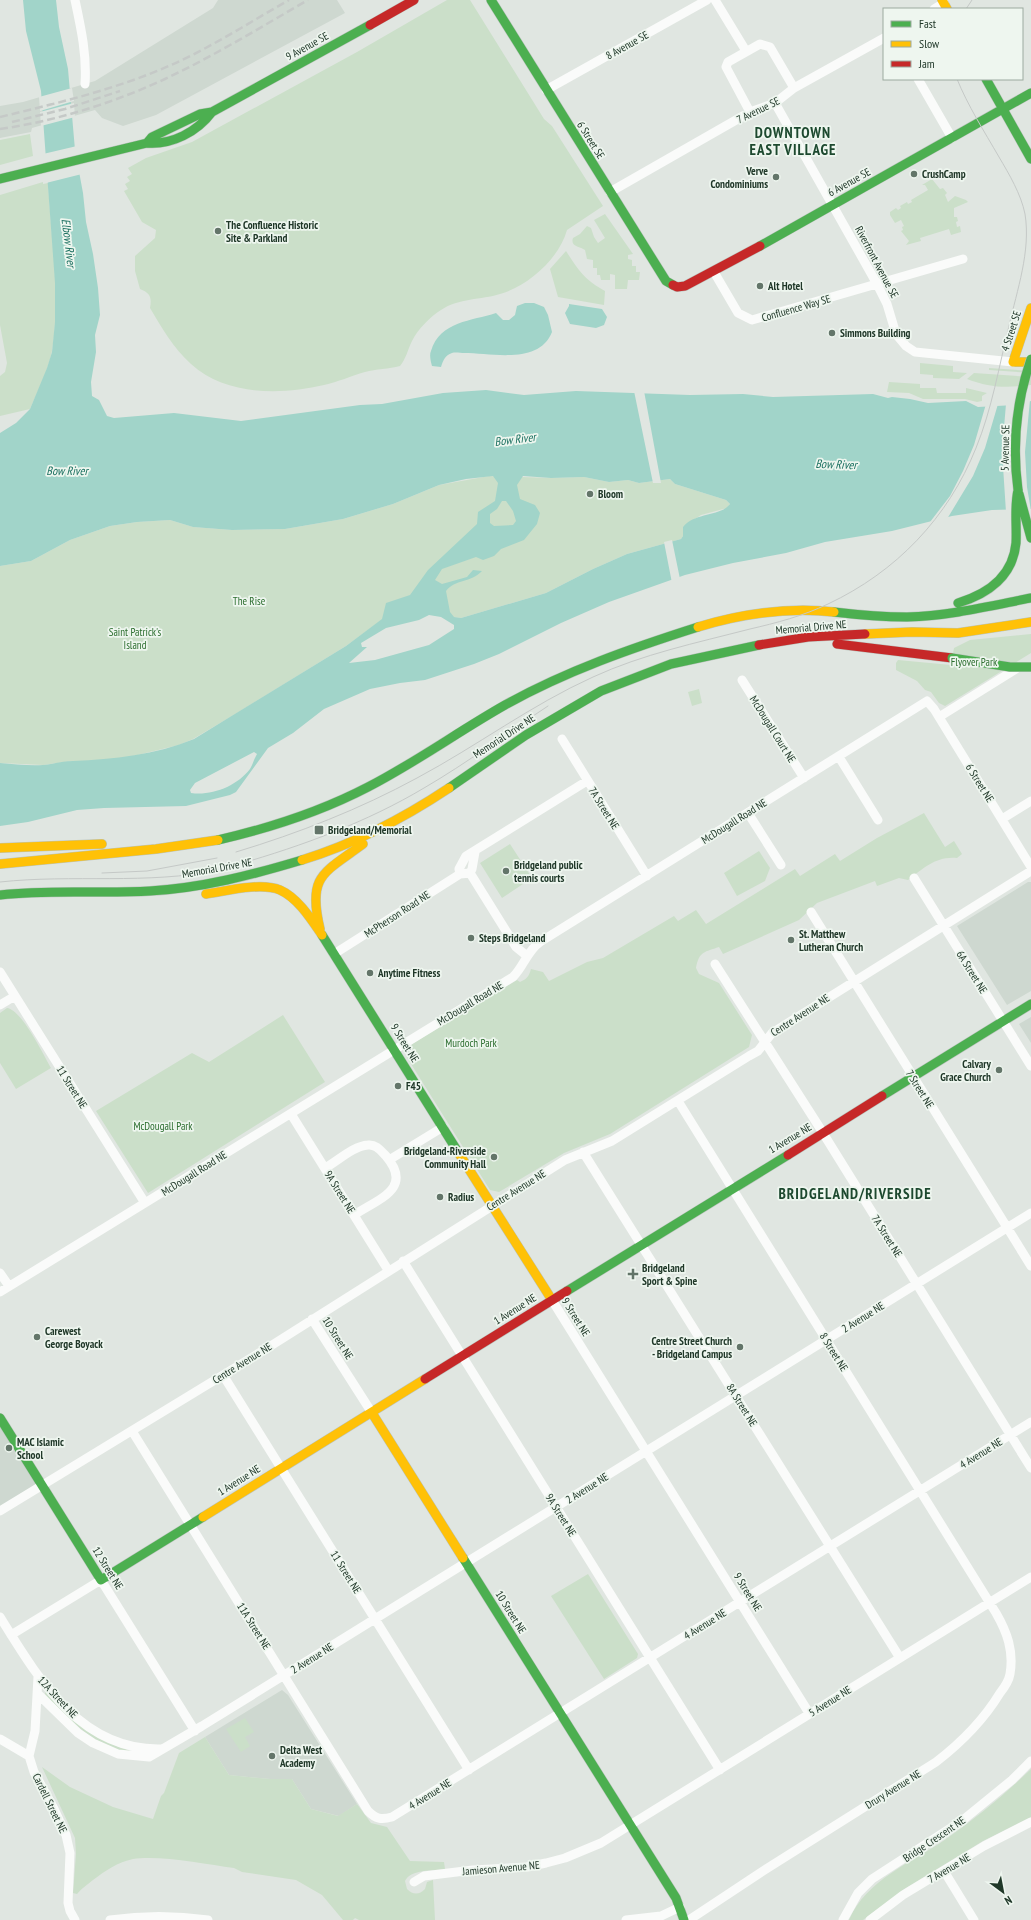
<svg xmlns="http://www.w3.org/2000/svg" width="1031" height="1920" viewBox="0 0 1031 1920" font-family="'PT Sans Narrow',sans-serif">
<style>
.built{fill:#ced8d0}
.green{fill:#cbdfc9}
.water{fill:#a1d4c9;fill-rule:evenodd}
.pier{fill:#e0e6e1}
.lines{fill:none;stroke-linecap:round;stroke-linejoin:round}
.fast-casing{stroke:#b9c3bc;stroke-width:10}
.slow-casing{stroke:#b9c3bc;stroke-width:10}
.jam-casing{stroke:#b9c3bc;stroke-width:10}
.street{stroke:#fafbfa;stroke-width:9}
.fast{stroke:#4caf50;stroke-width:9}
.slow{stroke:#ffc107;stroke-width:9}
.jam{stroke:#c62828;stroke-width:9}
.tram{stroke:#c5c9c7;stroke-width:1}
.rail{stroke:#c5c9c7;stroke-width:2.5;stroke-dasharray:8 4;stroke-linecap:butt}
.fast-bridge-casing{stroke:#bbc3be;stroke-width:10;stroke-linecap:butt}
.fast-bridge{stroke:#4caf50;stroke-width:9}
.poi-dot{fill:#637569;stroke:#eef6ef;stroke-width:1.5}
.labels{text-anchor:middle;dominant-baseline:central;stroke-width:3.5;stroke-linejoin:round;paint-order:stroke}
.street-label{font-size:11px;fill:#203829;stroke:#eef6ef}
.poi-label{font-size:11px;font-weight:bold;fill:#203829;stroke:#eef6ef;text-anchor:start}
.park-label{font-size:11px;fill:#2b6d2e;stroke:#eef6ef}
.water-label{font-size:12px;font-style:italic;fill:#1c7161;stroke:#eef6ef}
.district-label{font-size:15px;font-weight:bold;letter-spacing:1px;fill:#1d492f;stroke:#eef6ef}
</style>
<rect width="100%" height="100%" fill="#e0e6e1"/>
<path class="built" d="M218 0H337L345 13 156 115 123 126 102 118 95 110 32 128 31 132 0 138V106L23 102 95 81 213 8Z
M1028 882H1031V991L1007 1005 957 926Z
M1031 1017V1043L1019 1024Z
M0 1418 42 1486 0 1511Z
M282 1690 288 1695 357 1804 339 1816 311 1809 292 1779H270L229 1775 205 1737Z"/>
<path class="green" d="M447 0H470L544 119 552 126 603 206 567 230C559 259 528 286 500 294 481 300 459 298 441 310 430 317 418 329 412 341 408 349 406 359 400 366 389 369 376 369 365 372 351 376 338 382 324 385 281 395 226 396 191 364 173 348 162 328 150 308 152 297 150 293 140 289L135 271V256L155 238 156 230 142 222 124 191 128 189 125 184 130 181 127 177 132 174 128 168 146 158 192 142 357 52Z
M30 134 33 156 0 165V140Z
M932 179 940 189 943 188 947 193 945 195 948 202 955 196 966 200 968 202 954 208V217H957L958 221 956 222 957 227 960 226 961 232 951 235 949 229 920 238 921 241 906 245 909 241 901 231 903 230 902 227 904 226 901 220 895 223 890 215V212L896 208 898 210 901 208 900 206 907 202 908 204 912 202 911 200 928 190 925 185H922Z
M43 182V184L48 183C51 239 61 296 52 351 48 371 38 390 30 409L0 416V376L5 372 7 363 0 325V195Z
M605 214 633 254 628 255V259L632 260V266H636V272H640L639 280H628L627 289H615V275L610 274V280H601L600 275H597V268H593V260L587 259 585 250C580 246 570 247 573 238L580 234 587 226 591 228 594 237 598 243 605 238 594 220Z
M566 251C578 270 585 280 605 291L604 305 558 297 550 269Z
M920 363 953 366V372L967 373 959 379 933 378V375L920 374Z
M989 368 1031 371V373L989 370Z
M974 373 1031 377V385C1007 388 990 388 967 379Z
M889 382 920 384V388H936L937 393H966V388L987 393 982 396V401L977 402 965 399H923L909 393 887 392Z
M489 476 551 478 584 477 609 482 628 480 639 483 670 479 675 484 726 500 730 504 727 508 701 515 683 527V536L681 539 627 554 593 569 546 593 461 618 413 613 383 619 346 646 232 716 193 739 179 745 125 758 99 761H72L43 765 0 763V566L31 561 70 540 110 526 137 522 170 520 193 527 232 530 285 529 343 519 393 504 439 485Z
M1031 634V653L945 706 939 703 931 692 925 690 917 681 896 670V663L898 660 951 665 954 648 970 640Z
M699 689 702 703 692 706 688 692Z
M924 813 945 847 954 841 962 854 957 858C936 856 924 868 908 880L899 878 877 886 875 881 817 903 799 920 723 954 719 947C705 952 699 951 696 968L699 974 719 983 752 1035 749 1047 610 1134 564 1153 499 1192 490 1190 406 1056 408 1049 412 1044 517 980 520 982C527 979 529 976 531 969L543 972 549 981 587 962 603 958 674 916 678 921 696 910 706 924 795 869 800 876 835 854 840 861 877 838Z
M510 844 532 878 502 898 480 863Z
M759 851 770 868 765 881 737 896 724 873Z
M7 1008C22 1010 43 1054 51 1068L16 1089 0 1063V1013Z
M283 1015 325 1082 148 1193 96 1111 192 1053 209 1062Z
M588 1574 638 1654 637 1658 604 1679 551 1596Z
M45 1691C79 1722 95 1742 141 1754L121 1752 92 1738 61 1713 45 1694Z
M245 1718 254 1732 245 1737 250 1746 241 1752 226 1729Z
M205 1737 229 1775 270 1779H292L311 1809 338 1816 357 1804 371 1823 387 1827 410 1861 444 1862 445 1869C433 1871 411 1869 405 1881L407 1889C413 1895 419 1895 425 1889L427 1882 433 1880 435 1920H359L355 1918 353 1920H343L322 1895 296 1880 242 1872 234 1868C205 1864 160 1855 133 1859 118 1862 105 1871 93 1880 87 1885 82 1888 77 1894L73 1893 76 1854 75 1838 42 1767 70 1787 113 1807 153 1819 161 1796 164 1793 179 1753Z
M1031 1769V1817L983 1841 906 1888 863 1920H849C867 1879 911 1863 946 1839 976 1818 1004 1795 1031 1769Z"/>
<path class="water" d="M23 0H56L59 27 68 69 75 150 83 193 86 222 93 254 98 288 100 315 95 335 96 352 91 382 92 396 99 400 107 416 114 418 174 413 241 421 360 405 382 404 443 393 486 390 524 395 576 391 690 395 743 394 773 397 873 394 888 398 892 397 910 399 928 403 966 401 978 407 1015 405 1031 401V509L992 510 952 516 892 531 825 542 786 553 733 563 685 575 609 602 561 623 499 654 474 664 425 680 400 683 370 689 324 709 293 733 268 748 236 792 230 795 186 806 104 808 77 810 28 822 0 826V763C14 764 29 766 43 765 53 764 63 761 73 761 114 759 155 755 194 739L346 646 382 619 386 603 410 595 428 570 477 524 478 512 495 501 498 483 493 476 466 479 439 485 393 504 343 519 285 529 232 530 193 527 170 520 137 522 110 526 70 540 31 561 0 566V433L16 423 30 409 47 368 52 352 55 322V283L41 91 26 31ZM523 476 551 478 584 477 609 482 628 480 639 483 670 479 675 484 726 500 730 504C720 517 695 512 683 527V536L681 539 627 554 593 569 546 593 461 618 454 617 450 612 446 591C455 579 471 583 482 571L473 570 467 577 442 584 435 580 442 569 476 557 483 560 494 556 501 549 524 540 537 524 540 513 535 505 520 499 517 485ZM502 501H506L513 511 516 521 513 525 494 526 490 523V514L497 509ZM429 615 441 617 454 625V629L429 645 375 660 349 663 367 647H362L361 643 386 628 419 620ZM254 752 257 754C254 759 253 764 250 769 237 786 212 796 191 793L190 790 195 783Z
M525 303H534L544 307 548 315 552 332C539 365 492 353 464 353 461 353 455 352 452 353 445 355 443 361 441 367L432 366C431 362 429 355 431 351 440 321 472 321 496 313L503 320H509L515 315 517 306Z
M569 304 602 309 607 317 604 325 596 328 570 324 565 313 569 306Z"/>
<path class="pier" d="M72 88 74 101 40 111 39 97Z
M74 103 75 117 41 126 40 112Z
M77 146 82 174 46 183 43 154Z
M634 391H644L661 483H653Z
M1030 400 1025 452 1027 487 1031 511 1006 512 1002 451 1006 404Z
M986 404H998L985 448 973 476 947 519 930 522 950 496 963 471 974 445Z
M672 540 680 579 672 583 664 542Z"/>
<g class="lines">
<defs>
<path id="fast" d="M491 0 666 281 673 285
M986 79 1031 159
M147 143 152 137 200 114 212 112 370 25
M0 179 147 143C172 145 197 132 212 112
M760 246 1031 93
M1019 494 1031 538
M958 603C988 594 1013 576 1016 543 1017 525 1014 508 1018 490
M834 612C859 615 883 617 907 617 949 616 990 606 1031 598
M449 788 526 735 601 691 671 664 759 645
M218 840C270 828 320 812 368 787 415 763 459 731 505 705 566 671 632 648 698 627
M0 895C50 889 100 894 150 891 202 888 252 875 302 860
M322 935 458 1152
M882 1096 1031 1004
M567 1291 788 1155
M0 1418 101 1580 203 1517
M463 1558 676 1898 684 1920"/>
<path id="slow" d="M942 0 947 9
M1031 308 1013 362H1031
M698 627C744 613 787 607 834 612
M865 634 912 632 958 633 1031 622
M0 848 102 844
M302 860C354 844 404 818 449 788
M0 864 156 849 218 840
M206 894C226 891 261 882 280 890 298 898 311 919 322 935
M320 929C307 875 324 873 363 844
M458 1152 552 1300
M372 1413 463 1558
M203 1517 425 1379"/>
<path id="jam" d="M370 25 414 0
M673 285 677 287 685 286 760 246
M837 644 952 658
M759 645 808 637 865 634
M788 1155 882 1096
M425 1379 567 1291"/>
</defs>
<use href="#fast" class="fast-casing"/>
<use href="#slow" class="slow-casing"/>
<use href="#jam" class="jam-casing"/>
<path class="street" d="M75 0C81 28 87 55 85 84
M715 0 746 51
M934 9 944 3
M918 79 952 138
M546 90 707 0
M775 103 877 284 887 304 896 334 906 346 915 352 1013 362
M750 112 726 67 728 62 760 44 770 47 794 88
M610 192 750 112 775 103 794 88 884 38
M714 272 738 313 752 320 963 259
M742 680 804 778
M939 717 1016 669
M562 739 647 876
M839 757 878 820
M748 813 781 865
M1002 819 1031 801
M470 873 516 947 527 956
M460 874 459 869 466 856 587 781
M914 878 1031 1066
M811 912 1031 1266
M334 954 460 874 470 873 472 869 475 852
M715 964 818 1125 1031 1468
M0 972 145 1203
M0 1005 15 996
M678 1101 996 1613C1007 1632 1014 1651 1010 1674 1009 1680 1004 1688 1000 1693 983 1721 962 1742 936 1762L763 1871 689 1920
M291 1114 388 1270
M583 1152 900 1658
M389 1160 443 1127
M325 1168C338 1161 353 1146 368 1145 376 1144 381 1151 386 1156 414 1189 378 1199 354 1215
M403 1261 720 1770
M0 1273 9 1286
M0 1292 513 977C524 966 527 951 540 942L927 701 934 709 1031 867
M552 1300 809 1713
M312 1319 372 1413
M223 1375 469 1770
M132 1431 368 1811C376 1819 381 1820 392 1817L1031 1422
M0 1511 269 1347 565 1160 612 1141 749 1056 758 1051 772 1033 1031 871
M0 1617C38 1678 80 1751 161 1749
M11 1635 101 1580 195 1731
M38 1677 35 1731 29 1756 34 1772 54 1809 66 1835 70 1853 68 1903 70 1911 75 1920
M37 1693 78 1733 93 1743 118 1754 149 1757 202 1726 1031 1213
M0 1739 29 1756
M944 1871 974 1920
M414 1882 424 1876 473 1870 527 1867 546 1863 565 1858 601 1843 1031 1577
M110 1920C145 1915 173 1915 208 1920
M626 1920 661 1916 680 1907
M843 1920 858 1893 872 1879 963 1820 1012 1780 1031 1761
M870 1920 903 1895 984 1846 1031 1822"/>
<use href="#fast" class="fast"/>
<use href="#slow" class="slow"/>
<use href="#jam" class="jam"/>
<path class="tram" d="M966 9 972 0
M236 852C299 833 360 809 417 778 477 746 531 705 593 677 643 654 696 643 750 629 776 623 803 616 828 604 896 572 948 518 976 448 992 409 999 366 1009 326 1017 290 1031 251 1025 214 1021 194 1009 174 999 157 984 131 968 106 957 79
M239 864C302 846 367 822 424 788 467 763 507 733 548 706
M102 873 147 871 217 858
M0 882C73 874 147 885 219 870"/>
<path class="rail" d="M0 117C58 103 117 89 171 65 212 47 250 22 289 0
M12 122 65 109 120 91
M0 129C56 121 113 103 165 79 214 56 261 27 308 0"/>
<defs>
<path id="fast-bridge" d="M1018 490C1012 445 1016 402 1031 359
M952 658 1010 667H1031"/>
</defs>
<use href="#fast-bridge" class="fast-bridge-casing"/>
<use href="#fast-bridge" class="fast-bridge"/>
</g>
<g class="poi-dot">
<circle cx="914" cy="174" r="4"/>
<circle cx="776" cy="177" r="4"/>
<circle cx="218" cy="231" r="4"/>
<circle cx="760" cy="286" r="4"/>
<circle cx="832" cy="333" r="4"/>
<circle cx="590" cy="494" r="4"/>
<rect x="314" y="825" width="10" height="10" rx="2"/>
<circle cx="506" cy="871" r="4"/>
<circle cx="471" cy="938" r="4"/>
<circle cx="791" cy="940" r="4"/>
<circle cx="370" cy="973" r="4"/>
<circle cx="999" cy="1070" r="4"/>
<circle cx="398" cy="1086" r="4"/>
<circle cx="494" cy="1157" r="4"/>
<circle cx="440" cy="1197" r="4"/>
<path d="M631 1268h4v4h4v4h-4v4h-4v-4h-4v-4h4z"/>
<circle cx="37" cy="1337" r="4"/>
<circle cx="740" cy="1347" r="4"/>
<circle cx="9" cy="1448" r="4"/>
<circle cx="272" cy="1756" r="4"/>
</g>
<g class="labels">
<g class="street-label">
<text transform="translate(627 45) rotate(-29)">8 Avenue SE</text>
<text transform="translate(307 46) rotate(-29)">9 Avenue SE</text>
<text transform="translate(758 110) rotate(-26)">7 Avenue SE</text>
<text transform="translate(591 140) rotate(58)">6 Street SE</text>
<text transform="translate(849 182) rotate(-29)">6 Avenue SE</text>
<text transform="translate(877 262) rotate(62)">Riverfront Avenue SE</text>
<text transform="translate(796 308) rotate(-16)">Confluence Way SE</text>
<text transform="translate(1011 331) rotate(-72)">4 Street SE</text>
<text transform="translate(1005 448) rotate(-89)">5 Avenue SE</text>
<text transform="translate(811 627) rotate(-5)">Memorial Drive NE</text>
<text transform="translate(773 729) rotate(58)">McDougall Court NE</text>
<text transform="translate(504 736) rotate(-33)">Memorial Drive NE</text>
<text transform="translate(980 783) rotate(58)">6 Street NE</text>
<text transform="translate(604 808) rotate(58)">7A Street NE</text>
<text transform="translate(734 821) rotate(-32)">McDougall Road NE</text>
<text transform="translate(217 868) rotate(-10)">Memorial Drive NE</text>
<text transform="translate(397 914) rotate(-33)">McPherson Road NE</text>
<text transform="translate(972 972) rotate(58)">6A Street NE</text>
<text transform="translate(470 1003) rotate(-31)">McDougall Road NE</text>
<text transform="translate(800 1015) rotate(-33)">Centre Avenue NE</text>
<text transform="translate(405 1043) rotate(58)">9 Street NE</text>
<text transform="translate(72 1087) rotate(58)">11 Street NE</text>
<text transform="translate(920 1089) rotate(58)">7 Street NE</text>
<text transform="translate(790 1138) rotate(-31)">1 Avenue NE</text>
<text transform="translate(194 1173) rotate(-32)">McDougall Road NE</text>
<text transform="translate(516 1190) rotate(-32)">Centre Avenue NE</text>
<text transform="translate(340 1192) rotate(58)">9A Street NE</text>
<text transform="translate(887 1236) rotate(58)">7A Street NE</text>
<text transform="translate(515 1309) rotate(-32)">1 Avenue NE</text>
<text transform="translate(576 1317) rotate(58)">9 Street NE</text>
<text transform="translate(863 1317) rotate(-32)">2 Avenue NE</text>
<text transform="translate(338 1338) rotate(58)">10 Street NE</text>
<text transform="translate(834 1352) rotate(58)">8 Street NE</text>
<text transform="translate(242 1363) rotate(-32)">Centre Avenue NE</text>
<text transform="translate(742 1405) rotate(58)">8A Street NE</text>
<text transform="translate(981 1453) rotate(-32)">4 Avenue NE</text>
<text transform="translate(239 1480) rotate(-32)">1 Avenue NE</text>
<text transform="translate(587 1488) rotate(-32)">2 Avenue NE</text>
<text transform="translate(561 1515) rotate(58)">9A Street NE</text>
<text transform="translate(108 1568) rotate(58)">12 Street NE</text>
<text transform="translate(346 1572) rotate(58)">11 Street NE</text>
<text transform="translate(748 1592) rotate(58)">9 Street NE</text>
<text transform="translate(511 1612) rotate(58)">10 Street NE</text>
<text transform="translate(705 1624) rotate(-32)">4 Avenue NE</text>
<text transform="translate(254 1626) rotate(58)">11A Street NE</text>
<text transform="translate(312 1658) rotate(-32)">2 Avenue NE</text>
<text transform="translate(58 1697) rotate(47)">12A Street NE</text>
<text transform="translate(830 1701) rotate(-32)">5 Avenue NE</text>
<text transform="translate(893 1789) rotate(-32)">Drury Avenue NE</text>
<text transform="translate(430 1794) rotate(-32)">4 Avenue NE</text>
<text transform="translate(50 1803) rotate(64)">Cardell Street NE</text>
<text transform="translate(934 1839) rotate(-34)">Bridge Crescent NE</text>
<text transform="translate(501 1868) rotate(-5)">Jamieson Avenue NE</text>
<text transform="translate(949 1868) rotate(-31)">7 Avenue NE</text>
</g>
<g class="poi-label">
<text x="768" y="171" text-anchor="end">Verve<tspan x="768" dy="13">Condominiums</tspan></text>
<text x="922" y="174">CrushCamp</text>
<text x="226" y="225">The Confluence Historic<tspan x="226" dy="13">Site &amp; Parkland</tspan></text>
<text x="768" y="286">Alt Hotel</text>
<text x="840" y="333">Simmons Building</text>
<text x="598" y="494">Bloom</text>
<text x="328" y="830">Bridgeland/Memorial</text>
<text x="514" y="865">Bridgeland public<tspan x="514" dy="13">tennis courts</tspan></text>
<text x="799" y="934">St. Matthew<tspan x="799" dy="13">Lutheran Church</tspan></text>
<text x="479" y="938">Steps Bridgeland</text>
<text x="378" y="973">Anytime Fitness</text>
<text x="991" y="1064" text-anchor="end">Calvary<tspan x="991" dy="13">Grace Church</tspan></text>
<text x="406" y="1086">F45</text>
<text x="486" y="1151" text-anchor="end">Bridgeland-Riverside<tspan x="486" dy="13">Community Hall</tspan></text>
<text x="448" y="1197">Radius</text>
<text x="642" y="1268">Bridgeland<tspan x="642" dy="13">Sport &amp; Spine</tspan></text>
<text x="45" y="1331">Carewest<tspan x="45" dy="13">George Boyack</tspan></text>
<text x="732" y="1341" text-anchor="end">Centre Street Church<tspan x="732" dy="13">- Bridgeland Campus</tspan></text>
<text x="17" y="1442">MAC Islamic<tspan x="17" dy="13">School</tspan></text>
<text x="280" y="1750">Delta West<tspan x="280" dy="13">Academy</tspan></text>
</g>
<g class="park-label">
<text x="249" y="601">The Rise</text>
<text x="135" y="632">Saint Patrick's<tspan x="135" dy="13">Island</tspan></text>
<text x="974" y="662">Flyover Park</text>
<text x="471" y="1043">Murdoch Park</text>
<text x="163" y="1126">McDougall Park</text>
</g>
<g class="water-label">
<text transform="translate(69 243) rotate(83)">Elbow River</text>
<text transform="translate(515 439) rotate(-7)">Bow River</text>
<text transform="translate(836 464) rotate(2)">Bow River</text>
<text x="67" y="470">Bow River</text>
</g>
<g class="district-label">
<text x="793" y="132">DOWNTOWN<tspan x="793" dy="17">EAST VILLAGE</tspan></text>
<text x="855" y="1193">BRIDGELAND/RIVERSIDE</text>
</g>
</g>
<rect x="883" y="8" width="140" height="72" fill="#eef6ef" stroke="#9caaa0"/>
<rect x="891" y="21" width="20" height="6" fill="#4caf50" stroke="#9caaa0"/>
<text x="919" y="28" font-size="12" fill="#203829">Fast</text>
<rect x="891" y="41" width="20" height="6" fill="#ffc107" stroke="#9caaa0"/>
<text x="919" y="48" font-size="12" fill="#203829">Slow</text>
<rect x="891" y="61" width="20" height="6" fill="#c62828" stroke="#9caaa0"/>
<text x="919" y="68" font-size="12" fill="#203829">Jam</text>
<g transform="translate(1003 1892) rotate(148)" stroke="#eef6ef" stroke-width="3" paint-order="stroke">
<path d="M0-3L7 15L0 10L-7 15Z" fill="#203829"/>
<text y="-6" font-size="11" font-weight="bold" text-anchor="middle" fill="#203829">N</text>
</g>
</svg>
